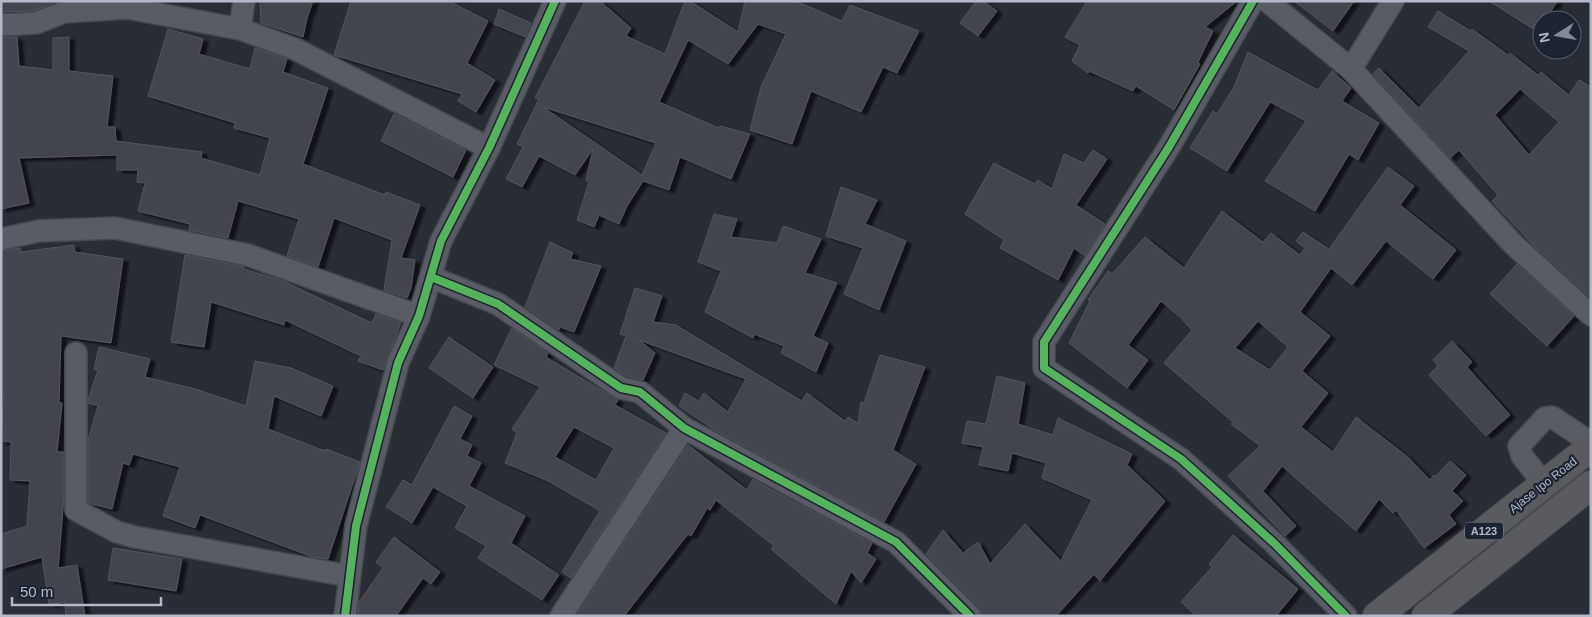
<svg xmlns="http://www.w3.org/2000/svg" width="1592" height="617" viewBox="0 0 1592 617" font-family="Helvetica,sans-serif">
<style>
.building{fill:#42454d;stroke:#51555e;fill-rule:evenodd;filter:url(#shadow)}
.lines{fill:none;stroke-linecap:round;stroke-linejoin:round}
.minor-casing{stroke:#45484f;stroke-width:24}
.highway-casing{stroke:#464951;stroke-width:30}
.minor{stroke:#595c64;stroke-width:21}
.highway{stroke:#595b5e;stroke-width:28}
.cycleway-casing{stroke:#1c2331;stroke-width:11}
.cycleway{stroke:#56b35d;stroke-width:8}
.labels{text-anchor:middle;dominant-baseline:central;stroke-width:4.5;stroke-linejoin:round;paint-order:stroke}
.shield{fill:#1c2331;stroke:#868c9b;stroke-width:1}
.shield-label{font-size:11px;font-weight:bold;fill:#b3b9c8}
.street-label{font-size:12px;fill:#b3b9c8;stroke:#1c2331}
</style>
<defs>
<filter id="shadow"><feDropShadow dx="5.5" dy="3" stdDeviation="1" flood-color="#0009"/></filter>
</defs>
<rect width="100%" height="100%" fill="#292d36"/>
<path class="building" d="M1 1H57L33 11 1 12Z
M260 1H313L307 18 303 37 261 23Z
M351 1H449L488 21 467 63 495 80 476 112 458 101 462 94 334 55Z
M585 1H600L631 28 626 36 665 54 685 1H690L738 32 745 1H796L842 21 850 5 919 31 897 73 883 67 861 112 811 91 792 144 750 130 761 87 786 34 758 24 728 64 688 40 659 102 719 128 720 126 750 134 731 179 680 157 669 190 643 181 627 206 619 224 599 215 594 227 577 220 589 182 586 180 593 149 575 175 539 156 522 187 506 179 523 147 517 144 539 99 535 98ZM543 107 656 143 642 175 597 144Z
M976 1H983L997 11 978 36 960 23Z
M1087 1H1237L1205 27 1213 31 1198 62 1200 64 1174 110 1136 86 1133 91 1089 71 1088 73 1072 61 1080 45 1065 37Z
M1294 1H1354L1333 31Z
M1489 1H1557L1546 20H1542V26L1538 32Z
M499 9 531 23 525 37 494 24Z
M1438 11 1471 31 1472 29 1508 55 1510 53 1538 75 1541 72 1569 95 1579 80 1591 87V298L1534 246 1492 201 1498 195 1459 150 1450 158 1373 74 1379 68 1419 108 1469 51 1428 27ZM1520 89 1559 122 1529 155 1495 115Z
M168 29 203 39 199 54 250 69 255 48 287 59 283 72 328 88 303 164 385 195 386 192 420 205 401 258 415 260 411 288 407 298 384 290 392 240 334 218 318 267 287 256 299 219 238 201 228 238 189 230 190 224 138 211 145 183 137 182 138 170H117V155L19 158 29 203 1 209V37H17L19 66 53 70V38L69 37V71L113 76 107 127H115L116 141 202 152 201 158 260 175 270 138 234 128 235 123 148 96Z
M1248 52 1318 90 1332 71 1351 88 1342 101 1379 123 1358 160 1349 154 1315 211 1265 181 1306 121 1270 102 1227 171 1190 148 1213 111 1217 114 1234 87Z
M394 114 466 150 453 177 381 141Z
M1093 150 1107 159 1076 205 1105 224 1085 256 1074 248 1058 280 1000 248 1004 240 965 214 994 163 1035 184 1038 180 1052 189 1064 154 1084 163Z
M1388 167 1414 186 1400 205 1456 250 1433 279 1386 241 1352 285 1331 268 1300 312 1330 336 1302 371 1328 393 1301 427 1333 452 1356 417 1408 457 1430 480 1434 475 1436 476 1450 461 1466 475 1452 491 1463 501 1449 515 1456 524 1424 548 1396 510 1393 513 1379 499 1356 531 1282 466 1263 491 1296 526 1285 536 1228 476 1260 446 1231 424 1233 422 1164 363 1192 330 1180 317 1161 301 1128 345 1148 360 1127 388 1069 343 1090 301 1088 300 1108 271 1112 274 1145 237 1184 268 1222 211 1263 242 1271 233 1300 255 1305 248 1296 241 1303 232 1329 249ZM1258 321 1288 347 1270 370 1235 348Z
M841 187 877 200 865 224 906 241 879 310 844 294 863 248 826 236Z
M714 214 737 219 731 237 777 243 783 226 821 239 805 273 837 283 813 336 828 343 816 372 781 353 784 346 754 334 753 338 705 312 721 271 698 262Z
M550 242 573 253 570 259 601 266 574 332 560 327 559 330 525 307Z
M74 245 75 252 123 259 111 343 61 336 59 403H62L57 452H64V496L58 568 77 565 85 616H66L65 602 49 605 42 557 1 569V534L27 526 30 481 10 480 11 442 1 441 4 388H1V251L20 248 21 252Z
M185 255 244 267V269L283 281 372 323 376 314 401 323 383 370 358 361 361 356 285 320 284 325 211 302 204 347 171 342Z
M1517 264 1574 316 1547 346 1490 294Z
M635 288 662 296 653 322 676 325 802 401 807 393 845 421 848 417 858 423 861 402 864 403 880 355 925 367 893 450 916 464 884 522 716 431 679 406 685 393 699 401 704 393 728 412 746 379 639 340 655 353 643 380 626 376 614 368 626 336 620 334Z
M512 328 548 353 546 357 618 400 615 405 666 433 571 578 562 572 600 511 548 481 505 463 517 433 512 429 540 387 494 365ZM574 427 614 448 596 480 555 457Z
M449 337 493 367 473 398 429 368Z
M1452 341 1472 362 1467 367 1510 415 1486 436 1429 375 1438 366 1433 360Z
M99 347 150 359 145 377 195 389 246 406 255 361 291 368 333 386 321 416 274 396 268 429 325 451 326 449 360 462 328 559 313 557 200 515 195 528 163 516 180 467 133 454 129 465 123 463 112 509 88 503V440L98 406 88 403V400L98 370 94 369Z
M997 376 1025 383 1018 424 1053 435 1058 418 1132 454 1127 465 1165 501 1100 581 1094 574 1056 616H982L979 607 926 554 943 530 963 553 978 542 990 564 1025 524 1061 561 1092 500 1042 478 1046 463 1012 453 1008 471 979 465 983 447 962 443 967 421 986 424Z
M454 406 472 416 460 439 472 445 467 456 481 463 469 486 525 516 511 543 559 575 542 600 478 558 486 546 455 528 467 506 433 487 412 523 386 507 403 480 412 485Z
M688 445 747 490 753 479 755 481 872 543 867 553 876 559 861 583 851 571 836 604 771 549 774 546 716 500 710 510 707 508 691 536 688 534 624 616H576Z
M1233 535 1298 589 1276 616H1196L1181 602 1212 567 1209 564Z
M394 537 440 572 431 584 423 578 396 616H358L359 602 383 568 376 562Z
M113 548 182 559 176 591 108 580Z"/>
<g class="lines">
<defs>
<path id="minor" d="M1253 1 1169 147 1044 342V368L1181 459 1275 544 1346 616
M1267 1 1351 69 1513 244 1591 315
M1 25 36 23 64 12 127 8 240 29 295 49 489 148
M240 29 244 1
M1351 69 1393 1
M1 239 39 231 115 228 248 255 419 316
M431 277 498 304 621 388 640 392 684 428 896 542 970 616
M76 353V510L117 532 135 537 349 576
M1544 484 1522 456 1519 446 1545 418 1552 417 1591 443
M345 616 356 526 398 363 419 316 441 241 489 148 555 1
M561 616 684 428"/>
<path id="highway" d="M1377 616 1591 447
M1426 616 1591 485"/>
</defs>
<use href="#minor" class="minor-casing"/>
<use href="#highway" class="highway-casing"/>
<use href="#minor" class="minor"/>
<use href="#highway" class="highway"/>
<defs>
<path id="cycleway" d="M1253 1 1169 147 1044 342V368L1181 459 1275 544 1346 616
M431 277 498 304 621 388 640 392 684 428 896 542 970 616
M345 616 356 526 398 363 419 316 441 241 489 148 555 1"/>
</defs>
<use href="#cycleway" class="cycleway-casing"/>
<use href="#cycleway" class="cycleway"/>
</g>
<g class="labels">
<rect class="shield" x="1465" y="522.5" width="38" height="17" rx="4"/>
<g class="shield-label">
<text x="1484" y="531">A123</text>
</g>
<g class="street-label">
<text transform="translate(1543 485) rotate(-38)">Ajase Ipo Road</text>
</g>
</g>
<rect width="1592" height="617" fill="none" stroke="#b3b9c8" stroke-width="5"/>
<g transform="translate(1557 35) rotate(259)"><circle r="24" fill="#1c2331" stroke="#585f6d"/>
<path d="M0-4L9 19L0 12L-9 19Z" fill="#838895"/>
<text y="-8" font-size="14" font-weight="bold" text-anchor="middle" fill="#b3b9c8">N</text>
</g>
<path d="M12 597v8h149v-8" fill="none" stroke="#b3b9c8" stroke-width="2.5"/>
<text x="20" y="597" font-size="15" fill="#b3b9c8" stroke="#1c2331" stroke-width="4" paint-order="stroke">50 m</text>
</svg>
